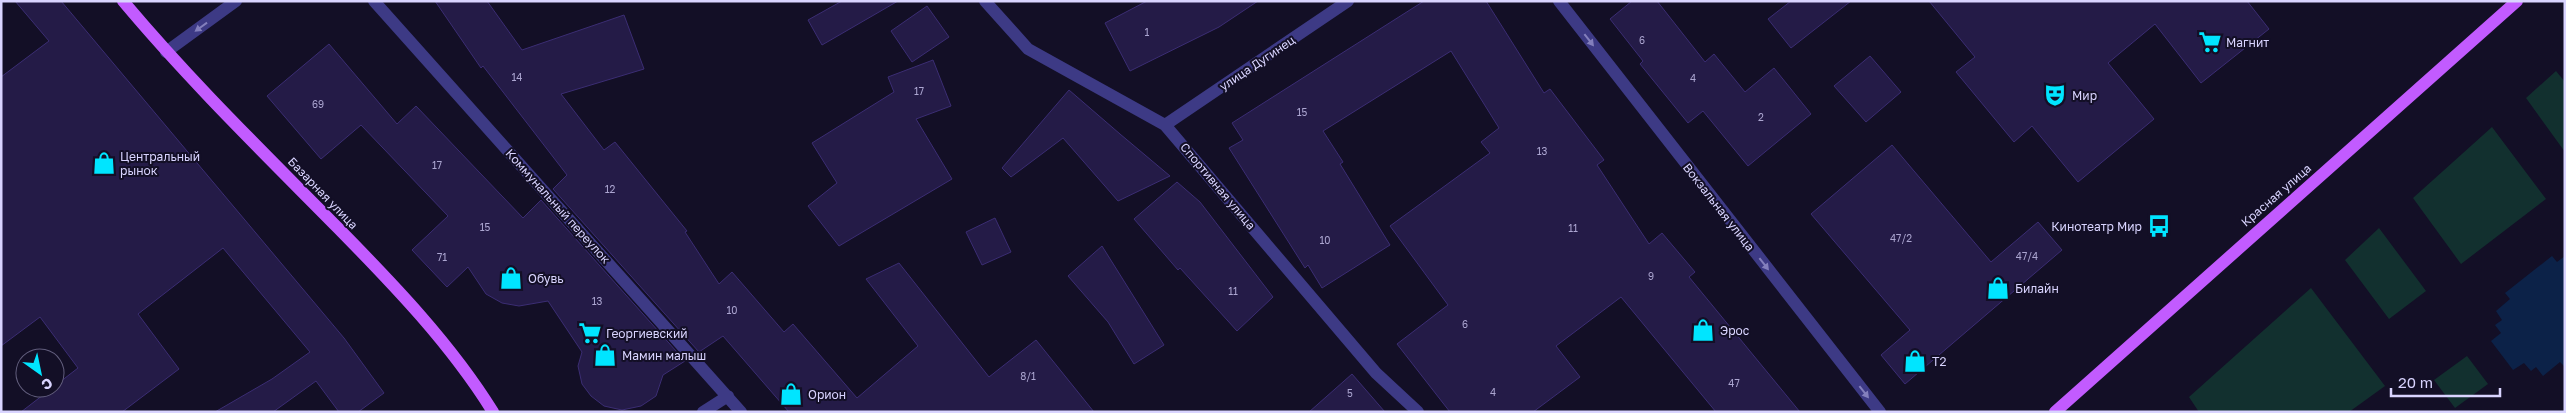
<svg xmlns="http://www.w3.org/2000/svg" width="2566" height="413" viewBox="0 0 2566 413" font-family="'Golos Text',sans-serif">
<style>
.green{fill:#12302f}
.water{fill:#0c2248}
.building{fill:#241b47;stroke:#3b2d73}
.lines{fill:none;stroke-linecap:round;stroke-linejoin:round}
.minor{stroke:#3d3a85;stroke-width:12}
.major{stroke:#c25bff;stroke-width:12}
.oneway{fill:#837fbc}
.labels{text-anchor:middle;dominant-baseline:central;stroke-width:4;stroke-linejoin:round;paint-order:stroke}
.number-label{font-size:10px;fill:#aca6d1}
.poi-label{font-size:12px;fill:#d9d4ff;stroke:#130f26;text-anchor:start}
.street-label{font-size:12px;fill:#d9d4ff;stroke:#130f26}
</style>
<rect width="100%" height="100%" fill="#130f26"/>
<path class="green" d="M2556 71 2565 82V152L2526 98Z
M2492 127 2546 199 2461 264 2413 198Z
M2379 228 2426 291 2389 319 2345 260Z
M2311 288 2385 386 2349 412H2199L2189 397Z
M2467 356 2488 384 2455 408 2434 380Z"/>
<path class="water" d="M2552 256 2557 262 2565 256V367L2560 362 2543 376 2536 367 2531 371 2524 363 2513 370 2491 341 2501 333 2495 325 2502 320 2496 311 2510 299 2505 293Z"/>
<path class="building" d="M15 1H61L344 338 384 393 358 412H339L316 381 273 412H215L272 379 310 352 223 248 138 314 179 369 122 412H21L78 368 40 317 1 346V77L49 41Z
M435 1H487L522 50 624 15 644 69 561 94 604 150 615 142 687 231 685 232 719 284 732 272 784 332 793 324 857 398 918 346 866 279 899 263 989 377 1036 340 1094 412H789L723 336 699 352 553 189 567 175 483 66 481 68Z
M842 1H898L822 45 808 20Z
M1147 1H1258L1219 27 1130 71 1105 23Z
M1424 1H1486L1544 93 1550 89 1604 160 1597 165 1649 244 1662 233 1695 272 1689 277 1800 412H1716L1621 297 1556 346 1580 377 1533 412H1450L1397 344 1448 305 1390 226 1490 153 1481 142 1499 128 1451 51 1323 131 1343 162 1340 164 1390 245 1322 288 1308 265 1305 268 1229 148 1243 140 1232 123Z
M1632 1H1657L1705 62 1714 54 1745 92 1774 68 1811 114 1748 166 1703 111 1688 123 1640 64 1643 61 1610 19Z
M1791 1H1851L1791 48 1768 19Z
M1929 1H2247L2269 29 2201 83 2155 24 2108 63 2154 119 2078 182 2032 126 2014 142 1956 72 1975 57Z
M927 6 949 37 912 62 891 31Z
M329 44 397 124 416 106 523 218 541 200 685 361 663 375 656 396 641 406 622 410 604 406 591 396 582 384 578 366 582 352 548 301 519 306 502 303 486 294 468 267 447 287 412 250 448 216 361 125 321 159 267 96Z
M1870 56 1901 92 1866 122 1834 86Z
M933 60 951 106 916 119 952 179 839 246 808 206 837 183 812 143 894 92 888 77Z
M1069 90 1120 134 1170 176 1118 201 1063 138 1011 177 1002 168Z
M1892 145 1991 262 2038 222 2062 250 1905 384 1881 355 1910 330 1811 214Z
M1177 182 1200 202 1273 297 1237 331 1180 268 1178 270 1134 219Z
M995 218 1011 252 982 265 966 232Z
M1102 246 1164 345 1134 364 1108 322 1068 276Z
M1352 374 1385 412H1309Z"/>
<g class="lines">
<path class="minor" d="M374 1 741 412
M985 1 1028 49 1165 125 1376 373 1418 412
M1559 1 1880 412
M166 52 236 1
M1165 125 1348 1
M703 412 728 396"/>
<path class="major" d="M123 1C190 81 264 153 337 227 393 284 451 344 493 412
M2055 412 2517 1"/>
</g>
<defs><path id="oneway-solid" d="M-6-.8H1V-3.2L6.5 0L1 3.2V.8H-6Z" transform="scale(1.25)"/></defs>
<g class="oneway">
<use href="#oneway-solid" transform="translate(201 27) rotate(144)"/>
<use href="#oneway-solid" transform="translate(1589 40) rotate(52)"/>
<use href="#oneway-solid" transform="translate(1764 264) rotate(52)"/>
<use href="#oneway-solid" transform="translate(1864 392) rotate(52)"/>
</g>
<defs>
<symbol id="supermarket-bare" viewBox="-9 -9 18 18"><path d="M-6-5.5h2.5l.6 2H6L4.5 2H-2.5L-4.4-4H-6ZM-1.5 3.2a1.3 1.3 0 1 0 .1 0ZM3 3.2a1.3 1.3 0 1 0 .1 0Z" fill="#00e5ff" stroke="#130f26" stroke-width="2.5" paint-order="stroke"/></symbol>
<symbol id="theatre-bare" viewBox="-9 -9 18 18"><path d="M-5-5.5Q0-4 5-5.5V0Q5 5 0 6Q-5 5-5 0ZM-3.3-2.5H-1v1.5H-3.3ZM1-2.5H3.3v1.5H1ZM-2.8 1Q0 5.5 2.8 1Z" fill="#00e5ff" stroke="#130f26" stroke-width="2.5" paint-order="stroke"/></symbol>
<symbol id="shop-bare" viewBox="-9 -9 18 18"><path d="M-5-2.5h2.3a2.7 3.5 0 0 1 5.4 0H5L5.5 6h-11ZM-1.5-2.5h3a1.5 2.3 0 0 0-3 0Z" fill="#00e5ff" stroke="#130f26" stroke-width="2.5" paint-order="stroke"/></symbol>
<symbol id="bus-bare" viewBox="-9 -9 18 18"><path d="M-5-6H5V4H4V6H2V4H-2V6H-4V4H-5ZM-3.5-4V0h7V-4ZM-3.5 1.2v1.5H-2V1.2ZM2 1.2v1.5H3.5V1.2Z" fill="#00e5ff" stroke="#130f26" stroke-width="2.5" paint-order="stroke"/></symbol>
</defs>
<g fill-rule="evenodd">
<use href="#supermarket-bare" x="2194" y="26" width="32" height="32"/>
<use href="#theatre-bare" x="2039" y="79" width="32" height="32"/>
<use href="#shop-bare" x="88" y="147" width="32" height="32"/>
<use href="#bus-bare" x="2143" y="210" width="32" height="32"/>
<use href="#shop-bare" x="495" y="262" width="32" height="32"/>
<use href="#shop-bare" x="1982" y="272" width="32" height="32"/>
<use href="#shop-bare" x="1687" y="314" width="32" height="32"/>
<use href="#supermarket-bare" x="574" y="317" width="32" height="32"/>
<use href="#shop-bare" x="589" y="339" width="32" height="32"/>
<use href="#shop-bare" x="1899" y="345" width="32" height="32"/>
<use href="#shop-bare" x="775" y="378" width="32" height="32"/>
</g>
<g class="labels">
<g class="number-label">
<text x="1147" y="32">1</text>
<text x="1642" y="40">6</text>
<text x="517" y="77">14</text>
<text x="1693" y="78">4</text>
<text x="919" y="91">17</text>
<text x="318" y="104">69</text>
<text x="1302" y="112">15</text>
<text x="1761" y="117">2</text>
<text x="1542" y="151">13</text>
<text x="437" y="165">17</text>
<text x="610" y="189">12</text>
<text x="485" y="227">15</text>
<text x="1573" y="228">11</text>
<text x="1901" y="238">47/2</text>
<text x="1325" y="240">10</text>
<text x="2027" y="256">47/4</text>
<text x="442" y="257">71</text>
<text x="1651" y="276">9</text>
<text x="1233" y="291">11</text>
<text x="597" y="301">13</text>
<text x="732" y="310">10</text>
<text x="1465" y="324">6</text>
<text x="1028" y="376">8/1</text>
<text x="1734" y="383">47</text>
<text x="1493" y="392">4</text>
<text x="1350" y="393">5</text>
</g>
<g class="poi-label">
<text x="2226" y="42">Магнит</text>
<text x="2072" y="95">Мир</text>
<text x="120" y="156">Центральный<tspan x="120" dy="14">рынок</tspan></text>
<text x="2142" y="226" text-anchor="end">Кинотеатр Мир</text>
<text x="528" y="278">Обувь</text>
<text x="2015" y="288">Билайн</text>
<text x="1720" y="330">Эрос</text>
<text x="606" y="333">Георгиевский</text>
<text x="622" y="355">Мамин малыш</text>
<text x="1932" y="361">T2</text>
<text x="808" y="394">Орион</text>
</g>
<g class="street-label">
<text transform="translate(1257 63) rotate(-34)">улица Дугинец</text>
<text transform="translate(1218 186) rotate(50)">Спортивная улица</text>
<text transform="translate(323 193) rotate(46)">Базарная улица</text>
<text transform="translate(2276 195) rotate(-41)">Красная улица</text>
<text transform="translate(558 206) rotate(48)">Коммунальный переулок</text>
<text transform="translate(1719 207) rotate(52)">Вокзальная улица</text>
</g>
</g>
<rect width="2566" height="413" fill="none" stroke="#d9d4ff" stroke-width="5"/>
<g transform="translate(40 373) rotate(147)"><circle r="24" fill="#130f26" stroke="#625e7d"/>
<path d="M0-4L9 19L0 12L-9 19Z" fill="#00e5ff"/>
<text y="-8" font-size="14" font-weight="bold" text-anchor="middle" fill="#d9d4ff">С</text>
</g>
<path d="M2391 388v8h109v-8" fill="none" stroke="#d9d4ff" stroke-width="2.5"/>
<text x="2398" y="388" font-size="15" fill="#d9d4ff" stroke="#130f26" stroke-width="4" paint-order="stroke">20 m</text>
</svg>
